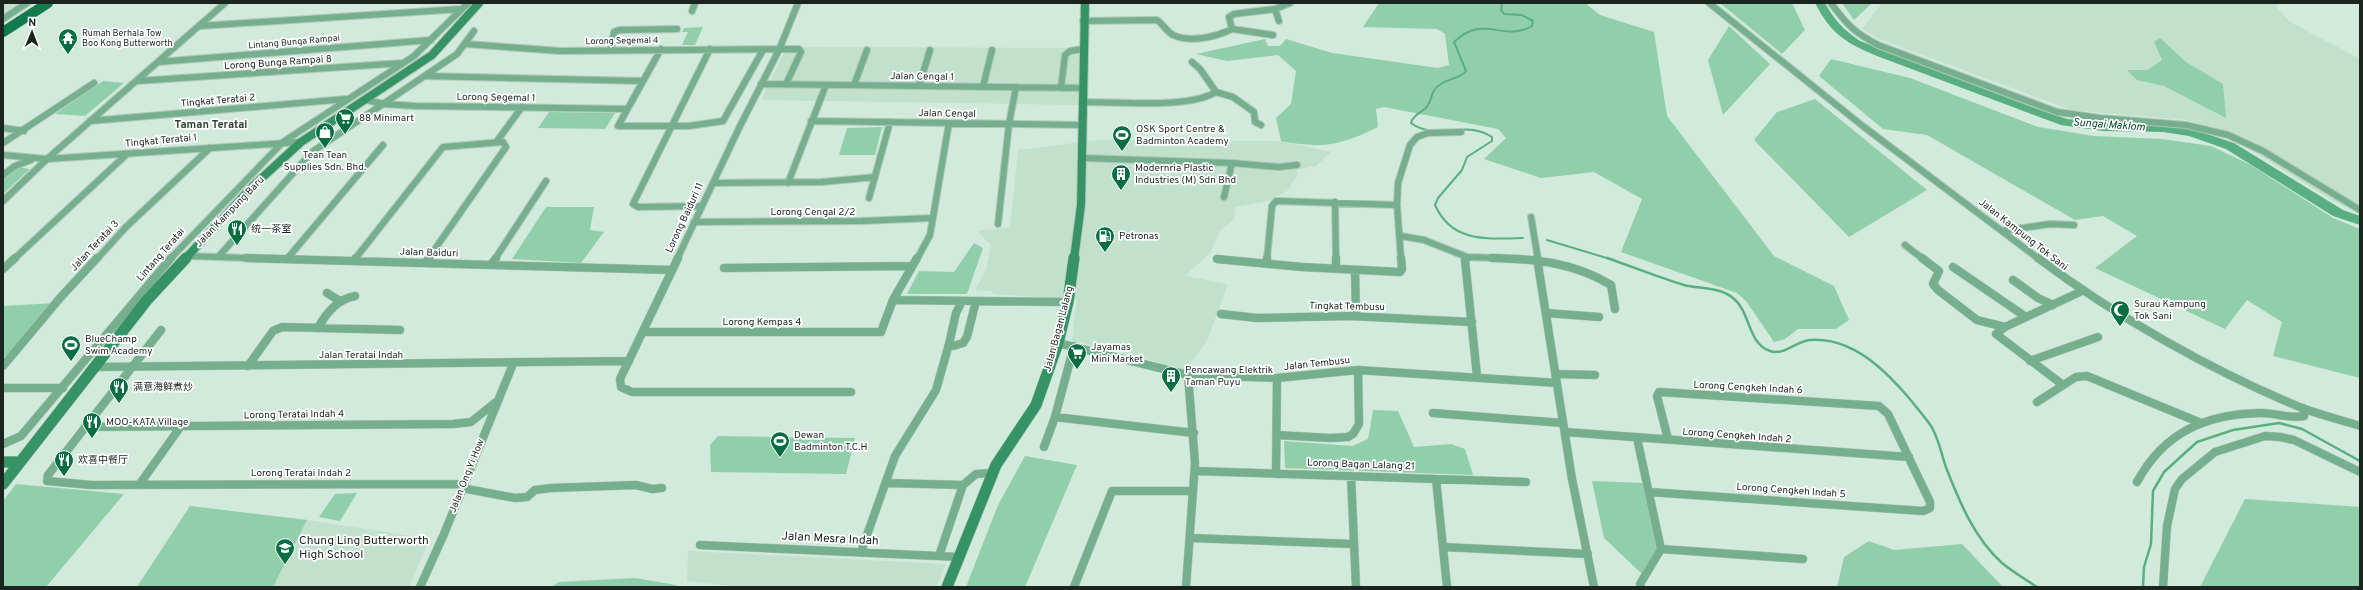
<svg xmlns="http://www.w3.org/2000/svg" width="2363" height="590" viewBox="0 0 2363 590" font-family="Overpass,'Noto Sans SC',sans-serif">
<style>
.built{fill:#c1e1cd}
.green{fill:#91cfab}
.lines{fill:none;stroke-linecap:round;stroke-linejoin:round}
.stream-far1{stroke:#59af81;stroke-width:2}
.stream{stroke:#59af81;stroke-width:2.5}
.river{fill:#59af81;fill-rule:evenodd}
.street-far1-casing{stroke:#b0c6b9;stroke-width:8}
.street-casing{stroke:#b0c6b9;stroke-width:9}
.secondary-far1-casing{stroke:#b0c6b9;stroke-width:10}
.secondary-casing{stroke:#b0c6b9;stroke-width:12}
.primary-casing{stroke:#b0c6b9;stroke-width:11}
.street-far1{stroke:#76af8e;stroke-width:6}
.street{stroke:#76af8e;stroke-width:8}
.secondary-far1{stroke:#359365;stroke-width:8}
.secondary{stroke:#359365;stroke-width:11}
.primary{stroke:#127b4e;stroke-width:10}
.labels{text-anchor:middle;dominant-baseline:central;stroke-width:3.5;stroke-linejoin:round;paint-order:stroke}
.far-poi-label{font-size:9px;fill:#1b241e;stroke:#fff;text-anchor:start}
.far-street-label{font-size:9px;fill:#1b241e;stroke:#fff}
.street-label{font-size:10px;fill:#1b241e;stroke:#fff}
.poi-label{font-size:10px;fill:#1b241e;stroke:#fff;text-anchor:start}
.neighbourhood-label{font-size:11px;font-weight:bold;fill:#2c4135;stroke:#fff}
.water-label{font-size:11px;font-style:italic;fill:#064d2f;stroke:#fff}
.near-street-label{font-size:12px;fill:#1b241e;stroke:#fff}
.near-poi-label{font-size:12px;fill:#1b241e;stroke:#fff;text-anchor:start}
</style>
<rect width="100%" height="100%" fill="#d1eadb"/>
<path class="built" d="M35 3 3 24V4Z
M1882 3H2279L2276 7 2290 22 2360 59V213L2335 202 2231 138V132L2187 120 2071 110 1882 40 1862 29Z
M787 47 1080 48 1079 105 761 100Z
M1097 140 1281 141 1331 152 1316 166 1296 170 1298 174 1287 191 1268 201 1236 207 1234 219 1220 231 1210 253 1185 276 1228 284 1207 341 1185 370 1115 350 1072 341 1077 300 995 294 990 291 975 290 986 270 991 245 977 231 1010 227 1018 150Z
M190 506 308 520 430 539 409 587H137Z
M688 551 946 564 936 587H740L687 581Z"/>
<path class="green" d="M1379 3H1585L1600 15 1654 32 1667 116 1774 256 1834 286 1849 320 1836 329H1798L1785 339 1774 342 1746 301 1737 293 1621 252 1642 199 1594 172 1541 178 1484 159 1506 138 1498 129 1384 107 1376 109 1378 127C1339 146 1323 149 1281 141L1276 118 1291 104 1296 71 1278 55 1227 61 1196 54 1265 39 1268 46H1280L1286 39 1332 53 1438 68 1449 65 1445 34 1437 29 1363 27Z
M1720 3H1792L1805 30 1782 54Z
M1842 3H1872L1854 20Z
M1729 26 1770 64 1723 115 1708 60Z
M703 27 695 45H682L688 32H682L684 28Z
M2160 38 2186 62 2223 84 2226 118 2164 86 2137 80 2127 70H2148L2162 60 2154 42Z
M1831 59 1910 78 2038 127 2094 136 2162 139 2211 146 2251 165 2333 218 2360 229V378L2273 356 2282 322 2247 300 2225 329 2095 268 2137 236 2103 216 2075 220 1927 135 1883 129 1819 76Z
M103 81 124 83 85 116 55 114Z
M1815 99 1927 190 1849 237 1754 140 1777 112Z
M549 112 615 113 605 129 538 128Z
M882 127 875 155H839L847 128Z
M18 167 30 169 3 194V179Z
M546 207H594L590 230 604 232 581 263 512 259Z
M974 243 983 248 967 294H907L919 271 954 272Z
M56 303 10 356H3V306Z
M1373 410 1398 411 1414 447 1451 444 1465 449 1473 475 1285 468 1284 441 1352 446 1368 439Z
M718 436 855 438 846 474 711 472 710 445Z
M1025 456 1077 465 1025 587H966L998 505Z
M1592 481 1643 483 1658 547 1642 574 1604 538Z
M16 484 124 494 46 587H3V501Z
M357 493 340 521 319 517 335 494Z
M2245 499 2360 507V587H2200Z
M190 506 307 520 273 587H137Z
M1869 541 1894 550 1962 544 2003 587H1837L1844 557Z
M635 578 676 585V587H551L559 582Z"/>
<g class="lines">
<path class="stream-far1" d="M1502 3 1501 10 1504 14 1522 15 1533 21 1532 26C1503 43 1484 13 1454 42L1466 71C1460 79 1449 78 1441 84 1430 91 1434 95 1428 105 1424 112 1413 114 1411 123 1435 141 1465 119 1492 137V141L1467 157 1462 170 1438 198 1435 205C1452 243 1487 239 1523 238
M1547 240 1610 259"/>
<path class="stream" d="M1607 258C1633 267 1658 277 1684 285 1700 289 1720 287 1733 298 1751 312 1747 343 1770 351 1784 356 1796 341 1810 340 1861 336 1900 386 1929 423 1939 436 1941 455 1947 470 1960 503 1975 539 2002 563 2013 572 2025 579 2037 587
M2143 587 2144 567 2151 544 2153 491 2164 472 2197 442 2233 430 2279 423 2302 429 2360 461"/>
<path class="river" d="M1815 3H1825C1834 20 1844 30 1860 41L2032 107 2067 119 2103 123 2163 124 2195 130 2234 143 2343 210 2360 216V225L2333 216 2226 149 2189 136 2163 132 2103 131 2061 125 1877 56C1846 43 1831 34 1815 3Z"/>
<defs>
<path id="street-far1" d="M1709 3 1864 127 2039 259
M1831 3C1846 24 1855 33 1878 45L2057 112 2100 118 2186 125 2228 135 2263 151 2360 210
M1275 9 1279 21
M692 11 695 3
M3 19 27 3
M1083 21 1157 20C1163 24 1166 31 1173 35 1190 43 1216 37 1232 29L1229 17 1234 14 1275 9 1290 3
M200 26 461 9
M1232 29 1273 35
M466 44 560 51 799 49 801 52 786 84
M611 49 614 32 619 30 677 29
M661 49 618 126H689L723 121 763 50
M158 62 431 40
M1192 62 1200 69 1216 92 1233 97 1254 112 1255 122 1261 125
M426 76 643 81
M137 81 403 63
M761 84 1084 88
M854 85 867 50
M919 86 930 50
M983 87 992 50
M1061 88 1065 55 1070 51 1083 49
M366 100 384 104 416 106 627 109
M1084 102C1117 102 1188 109 1216 92
M90 121 346 99
M811 121 1083 125
M3 128 24 131
M497 141 522 107
M3 143 94 83
M3 155 47 159 301 142
M1083 158 1232 163 1279 167 1297 165
M3 175 15 166 31 160
M713 183 822 182 875 177
M788 183 826 85
M1224 197 1232 163
M869 198 890 122
M3 201 47 159 225 3
M1335 202 1336 259
M702 206 638 207 633 204 710 49
M1531 217 1538 259
M694 222 862 221 932 218
M998 224 1009 124 1016 87
M2002 231 2050 224 2074 225
M1401 236 1424 240 1467 257 1527 259
M1905 245 1923 259
M187 256 280 259
M219 256 312 152 457 54 474 31
M14 259 127 154
M97 259 126 227 210 148
M170 259 283 142 414 56 468 3
M287 259 383 145
M355 259 443 147 503 142 506 147 428 259
M495 259 546 181
M677 259 740 126 779 50 798 3
M917 259 930 235 949 123
M1267 259 1272 206 1276 201 1397 205
M1401 259 1397 205 1398 183 1410 145 1417 137 1428 133 1461 132
M1466 259 1467 257"/>
<path id="street" d="M246 258 672 270
M678 258 620 379 621 387 632 392H851
M1336 258V264
M1467 258 1465 260 1477 376
M1492 258C1535 259 1573 262 1611 285L1615 309
M1537 258 1572 479 1594 587
M1922 258 1939 271 1933 284 1938 290 1977 320 2005 327
M2038 258C2115 316 2212 371 2302 408 2321 415 2341 420 2360 426
M287 259 288 258
M1217 259 1302 267 1400 272 1402 269 1401 258
M353 261 356 258
M425 263 429 258
M1267 263V258
M491 265 496 258
M1953 267 2026 317
M724 268 911 266
M3 269 15 258
M1355 270 1356 316
M2013 280 2038 298 2053 305
M327 293 340 301
M893 300 1068 302
M962 301 956 313 949 344 953 346 963 343 967 337 976 301
M1546 313 1599 317
M1221 314 1257 318 1350 316 1472 322
M318 328C326 313 338 299 355 296
M161 330 48 475 47 481 91 485 463 484
M643 332H881L893 300 917 258
M1058 343 1188 375 1277 378 1358 370 1557 383
M2030 361 2098 337
M3 366 60 298 97 258
M248 366 273 331 282 327 400 330
M93 367 629 361
M1556 374 1595 375
M2063 385 1996 334 2005 327 2082 291
M3 388H63
M2037 402 2076 377 2087 376 2201 423
M1433 413 1563 423
M1055 417 1194 433
M85 427 453 424 471 422 496 402
M1565 432 1909 457
M1277 435 1330 438 1348 437 1353 434 1359 424 1358 370
M1637 438 1661 549 1640 584 1641 587
M3 444 21 436 171 258
M1044 447 1055 417 1074 346
M1195 471 1526 482
M1276 474 1277 378
M1351 476 1356 587
M1436 479 1447 587
M2137 482C2164 432 2206 414 2261 413 2276 413 2290 419 2304 416L2303 408
M887 483 963 485
M139 485 181 426
M462 488 515 498 527 497 535 490 551 488 636 485 652 489 662 488
M1649 492 1923 511 1930 508V502L1888 414 1879 406 1659 392 1657 396 1668 439
M1190 538 1354 544
M700 545 959 557
M1443 547 1588 554
M1661 549 1803 559
M861 552 895 456 936 390 949 344
M939 556 963 485 976 474 992 473
M420 587 444 534 513 364
M1074 587 1112 491H1193
M1186 587 1195 463 1188 375
M2163 587 2167 526 2175 489 2182 479 2215 452 2265 436 2280 437 2294 440 2360 472"/>
<path id="secondary-far1" d="M185 259 253 186 301 142 432 55 479 3
M1074 259 1081 205 1085 3"/>
<path id="secondary" d="M3 462H19
M3 484 147 300 186 258
M947 587 996 465 1036 405 1058 343 1068 302 1074 258"/>
<path id="primary" d="M3 32 48 3"/>
</defs>
<use href="#street-far1" class="street-far1-casing"/>
<use href="#street" class="street-casing"/>
<use href="#secondary-far1" class="secondary-far1-casing"/>
<use href="#secondary" class="secondary-casing"/>
<use href="#primary" class="primary-casing"/>
<use href="#street-far1" class="street-far1"/>
<use href="#street" class="street"/>
<use href="#secondary-far1" class="secondary-far1"/>
<use href="#secondary" class="secondary"/>
<use href="#primary" class="primary"/>
</g>
<defs>
<symbol id="temple-pin" viewBox="-11 -11 22 30"><path d="M0 17L-7.5 6A9.5 9.5 0 1 1 7.5 6Z" fill="#076e44" stroke="#fff"/><path d="M0-6L5-2H3V0L6.5 2.5H4V6H1.5V3h-3V6H-4V2.5H-6.5L-3 0V-2H-5Z" fill="#fff"/></symbol>
<symbol id="supermarket-pin" viewBox="-11 -11 22 30"><path d="M0 17L-7.5 6A9.5 9.5 0 1 1 7.5 6Z" fill="#076e44" stroke="#fff"/><path d="M-6-5.5h2.5l.6 2H6L4.5 2H-2.5L-4.4-4H-6ZM-1.5 3.2a1.3 1.3 0 1 0 .1 0ZM3 3.2a1.3 1.3 0 1 0 .1 0Z" fill="#fff"/></symbol>
<symbol id="shop-pin" viewBox="-11 -11 22 30"><path d="M0 17L-7.5 6A9.5 9.5 0 1 1 7.5 6Z" fill="#076e44" stroke="#fff"/><path d="M-5-2.5h2.3a2.7 3.5 0 0 1 5.4 0H5L5.5 6h-11ZM-1.5-2.5h3a1.5 2.3 0 0 0-3 0Z" fill="#fff"/></symbol>
<symbol id="stadium-pin" viewBox="-11 -11 22 30"><path d="M0 17L-7.5 6A9.5 9.5 0 1 1 7.5 6Z" fill="#076e44" stroke="#fff"/><path d="M0-5a6.5 5 0 1 0 0 10a6.5 5 0 1 0 0-10ZM-3.5-1.8h7v3.6h-7Z" fill="#fff"/></symbol>
<symbol id="building-pin" viewBox="-11 -11 22 30"><path d="M0 17L-7.5 6A9.5 9.5 0 1 1 7.5 6Z" fill="#076e44" stroke="#fff"/><path d="M-4-6H4V6H1V3H-1V6H-4ZM-2.5-4.3h1.7v1.8h-1.7ZM.8-4.3h1.7v1.8H.8ZM-2.5-1h1.7V.8h-1.7ZM.8-1h1.7V.8H.8Z" fill="#fff"/></symbol>
<symbol id="restaurant-pin" viewBox="-11 -11 22 30"><path d="M0 17L-7.5 6A9.5 9.5 0 1 1 7.5 6Z" fill="#076e44" stroke="#fff"/><path d="M-5-6h1v4h1v-4h1v4h1v-4h1v5L-1.5 .5V6h-2V.5L-5-1ZM5-6V6H3V1.5H1.5Q1.5-4 5-6Z" fill="#fff"/></symbol>
<symbol id="fuel-pin" viewBox="-11 -11 22 30"><path d="M0 17L-7.5 6A9.5 9.5 0 1 1 7.5 6Z" fill="#076e44" stroke="#fff"/><path d="M-5.5-6h7V0h2V4h1.3V-2.5L3-4.5l.8-.8L6-3V5H2.5V1h-1V6h-7ZM-4.2-4.7v3.2H.2V-4.7Z" fill="#fff"/></symbol>
<symbol id="mosque-pin" viewBox="-11 -11 22 30"><path d="M0 17L-7.5 6A9.5 9.5 0 1 1 7.5 6Z" fill="#076e44" stroke="#fff"/><path d="M3.5-4.9A6 6 0 1 0 3.5 4.9A5 5 0 1 1 3.5-4.9Z" fill="#fff"/></symbol>
<symbol id="school-pin" viewBox="-11 -11 22 30"><path d="M0 17L-7.5 6A9.5 9.5 0 1 1 7.5 6Z" fill="#076e44" stroke="#fff"/><path d="M0-5L7-2L0 1L-7-2ZM-4 1L0 2.5L4 1V4Q0 6-4 4Z" fill="#fff"/></symbol>
</defs>
<g fill-rule="evenodd">
<use href="#temple-pin" x="57" y="27" width="22" height="30"/>
<use href="#supermarket-pin" x="334" y="107" width="22" height="30"/>
<use href="#shop-pin" x="314" y="121" width="22" height="30"/>
<use href="#stadium-pin" x="1111" y="124" width="22" height="30"/>
<use href="#building-pin" x="1110" y="163" width="22" height="30"/>
<use href="#restaurant-pin" x="226" y="218" width="22" height="30"/>
<use href="#fuel-pin" x="1094" y="225" width="22" height="30"/>
<use href="#mosque-pin" x="2109" y="299" width="22" height="30"/>
<use href="#stadium-pin" x="60" y="334" width="22" height="30"/>
<use href="#supermarket-pin" x="1066" y="342" width="22" height="30"/>
<use href="#building-pin" x="1160" y="365" width="22" height="30"/>
<use href="#restaurant-pin" x="108" y="376" width="22" height="30"/>
<use href="#restaurant-pin" x="81" y="411" width="22" height="30"/>
<use href="#stadium-pin" x="769" y="430" width="22" height="30"/>
<use href="#restaurant-pin" x="53" y="449" width="22" height="30"/>
<use href="#school-pin" x="274" y="537" width="22" height="30"/>
</g>
<g class="labels">
<g class="far-poi-label">
<text x="82" y="33">Rumah Berhala Tow<tspan x="82" dy="10">Boo Kong Butterworth</tspan></text>
</g>
<g class="far-street-label">
<text transform="translate(622 41) rotate(-1)">Lorong Segemal 4</text>
<text transform="translate(294 42) rotate(-5)">Lintang Bunga Rampai</text>
</g>
<g class="street-label">
<text transform="translate(278 63) rotate(-4)">Lorong Bunga Rampai 8</text>
<text transform="translate(922 77) rotate(1)">Jalan Cengal 1</text>
<text transform="translate(496 98) rotate(1)">Lorong Segemal 1</text>
<text transform="translate(218 101) rotate(-5)">Tingkat Teratai 2</text>
<text transform="translate(947 114) rotate(1)">Jalan Cengal</text>
<text transform="translate(161 141) rotate(-5)">Tingkat Teratai 1</text>
<text transform="translate(230 212) rotate(-46)">Jalan Kampung Baru</text>
<text x="813" y="212">Lorong Cengal 2/2</text>
<text transform="translate(685 218) rotate(-65)">Lorong Baiduri 11</text>
<text transform="translate(2023 235) rotate(38)">Jalan Kampung Tok Sani</text>
<text transform="translate(95 246) rotate(-47)">Jalan Teratai 3</text>
<text transform="translate(429 253) rotate(2)">Jalan Baiduri</text>
<text transform="translate(161 255) rotate(-49)">Lintang Teratai</text>
<text transform="translate(1347 307) rotate(1)">Tingkat Tembusu</text>
<text x="762" y="322">Lorong Kempas 4</text>
<text transform="translate(1059 329) rotate(-75)">Jalan Bagan Lalang</text>
<text x="361" y="355">Jalan Teratai Indah</text>
<text transform="translate(1317 364) rotate(-6)">Jalan Tembusu</text>
<text transform="translate(1748 388) rotate(3)">Lorong Cengkeh Indah 6</text>
<text transform="translate(294 415) rotate(-1)">Lorong Teratai Indah 4</text>
<text transform="translate(1737 436) rotate(4)">Lorong Cengkeh Indah 2</text>
<text transform="translate(1361 465) rotate(2)">Lorong Bagan Lalang 21</text>
<text x="301" y="473">Lorong Teratai Indah 2</text>
<text transform="translate(467 476) rotate(-68)">Jalan Ong Yi How</text>
<text transform="translate(1791 491) rotate(4)">Lorong Cengkeh Indah 5</text>
</g>
<g class="poi-label">
<text x="359" y="118">88 Minimart</text>
<text x="1136" y="129">OSK Sport Centre &amp;<tspan x="1136" dy="12">Badminton Academy</tspan></text>
<text x="325" y="155" text-anchor="middle">Tean Tean<tspan x="325" dy="12">Supplies Sdn. Bhd.</tspan></text>
<text x="1135" y="168">Modernria Plastic<tspan x="1135" dy="12">Industries (M) Sdn Bhd</tspan></text>
<text x="251" y="229">统一茶室</text>
<text x="1119" y="236">Petronas</text>
<text x="2134" y="304">Surau Kampung<tspan x="2134" dy="12">Tok Sani</tspan></text>
<text x="85" y="339">BlueChamp<tspan x="85" dy="12">Swim Academy</tspan></text>
<text x="1091" y="347">Jayamas<tspan x="1091" dy="12">Mini Market</tspan></text>
<text x="1185" y="370">Pencawang Elektrik<tspan x="1185" dy="12">Taman Puyu</tspan></text>
<text x="133" y="387">满意海鲜煮炒</text>
<text x="106" y="422">MOO-KATA Village</text>
<text x="794" y="435">Dewan<tspan x="794" dy="12">Badminton T.C.H</tspan></text>
<text x="78" y="460">欢喜中餐厅</text>
</g>
<g class="neighbourhood-label">
<text x="211" y="125">Taman Teratai</text>
</g>
<g class="water-label">
<text transform="translate(2109 125) rotate(4)">Sungai Maklom</text>
</g>
<g class="near-street-label">
<text transform="translate(830 539) rotate(3)">Jalan Mesra Indah</text>
</g>
<g class="near-poi-label">
<text x="299" y="541">Chung Ling Butterworth<tspan x="299" dy="14">High School</tspan></text>
</g>
</g>
<rect width="2363" height="590" fill="none" stroke="#1b241e" stroke-width="8"/>
<g transform="translate(32 32) rotate(1)" stroke="#ffffff" stroke-width="3" paint-order="stroke">
<path d="M0-3L7 15L0 10L-7 15Z" fill="#1b241e"/>
<text y="-6" font-size="11" font-weight="bold" text-anchor="middle" fill="#1b241e">N</text>
</g>
</svg>
